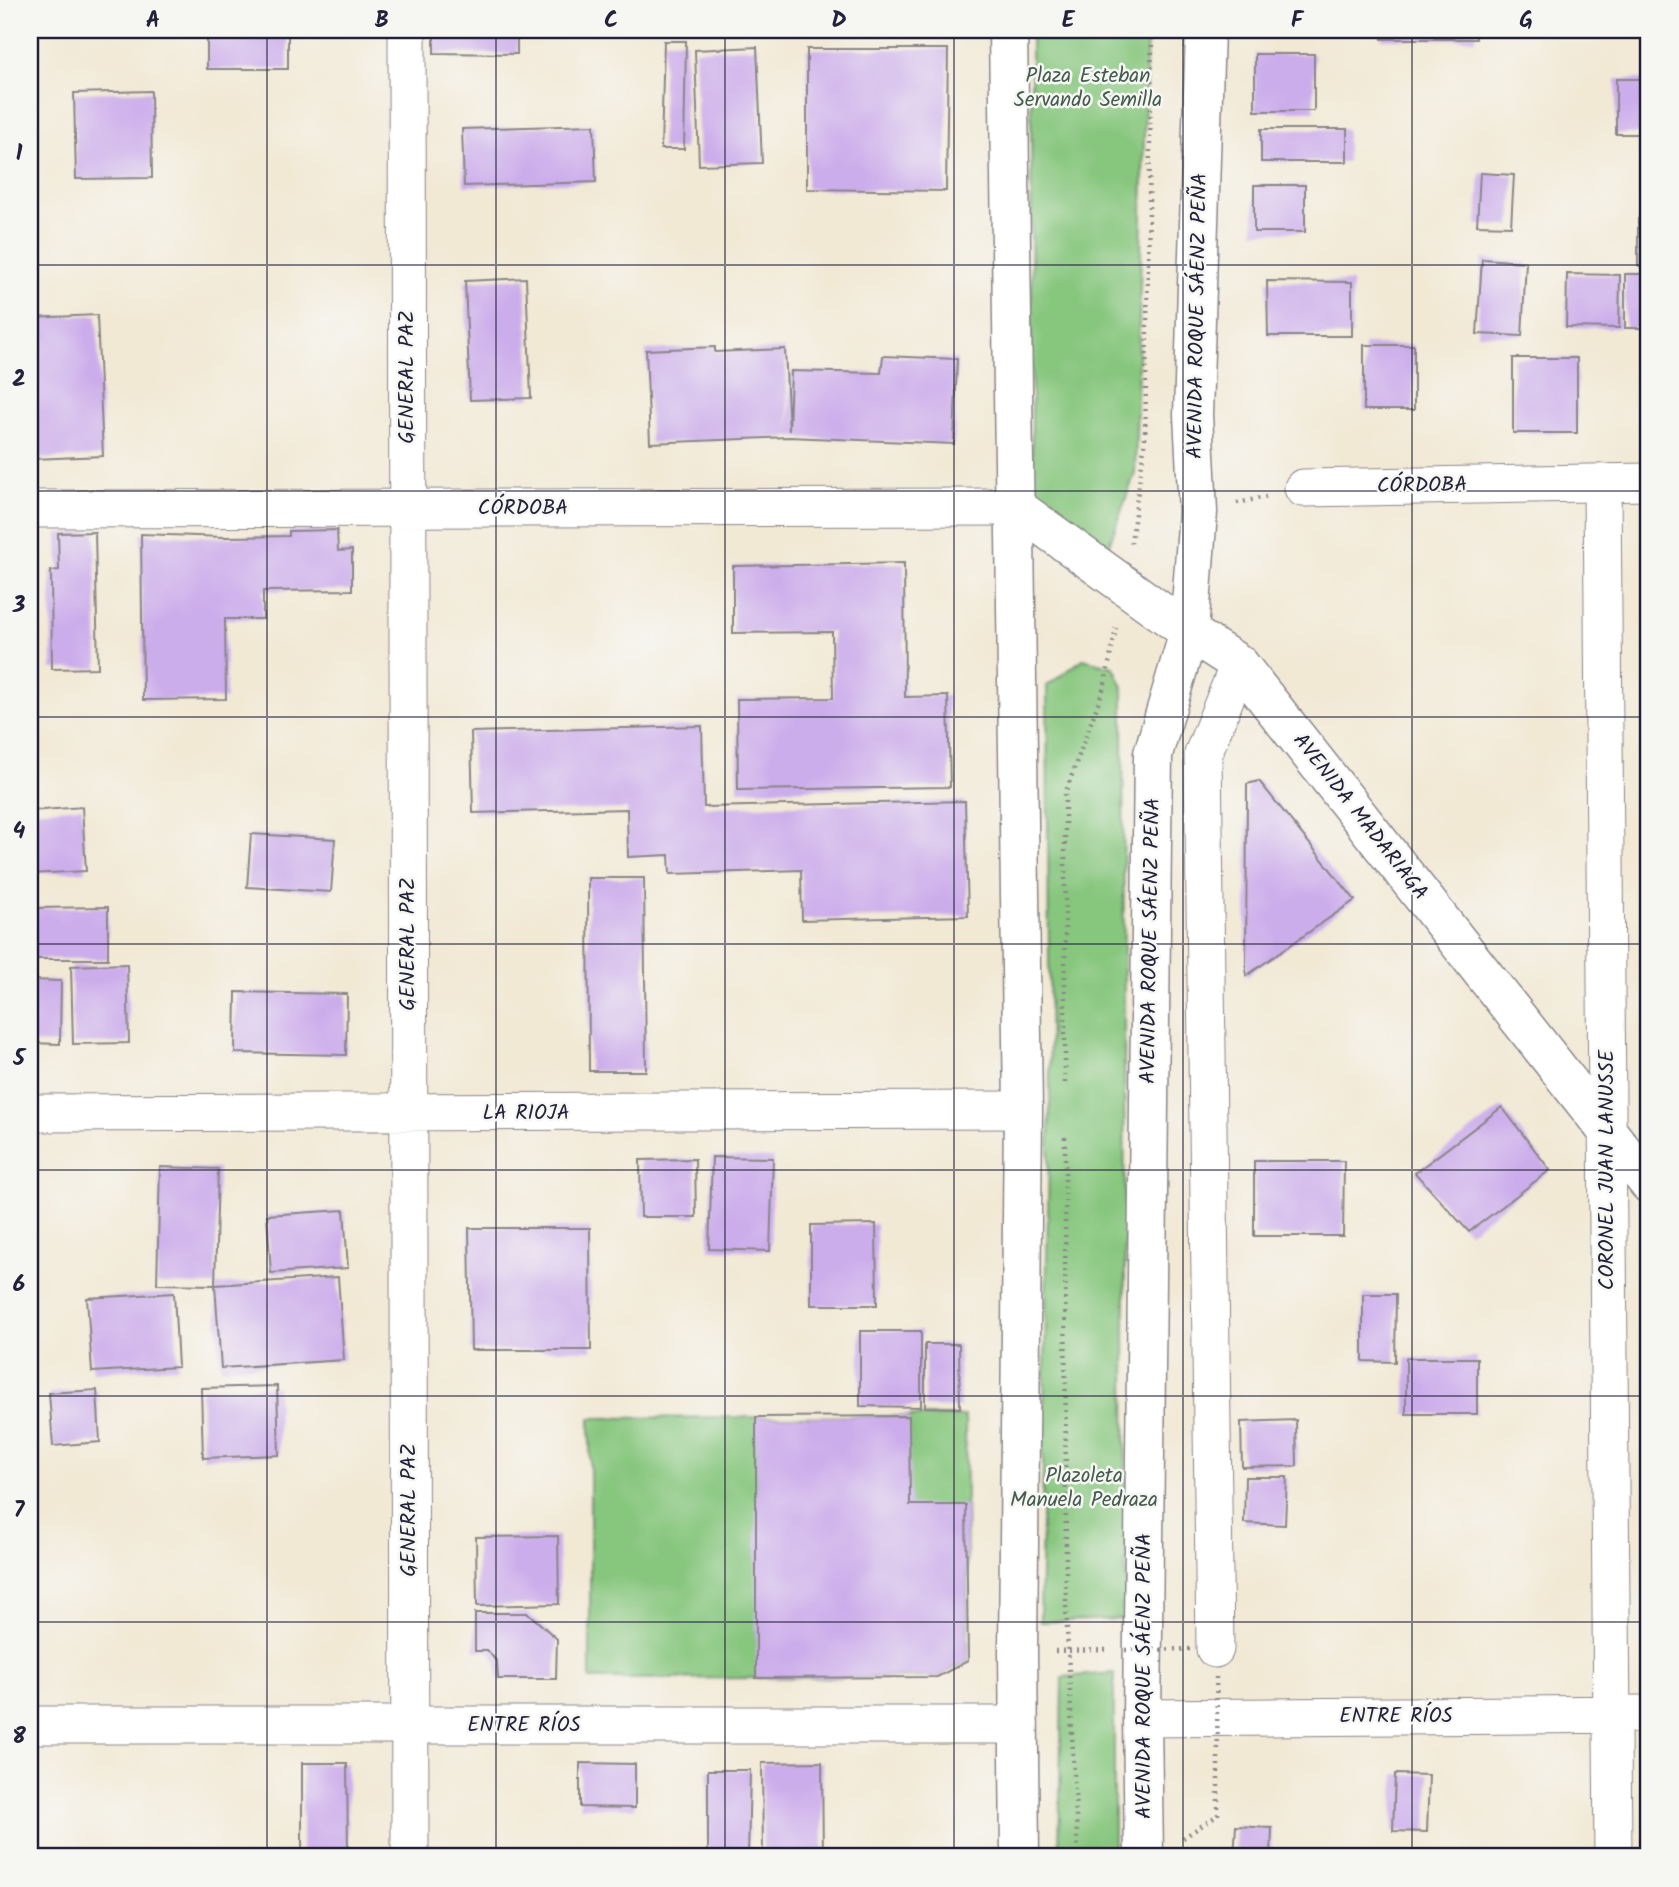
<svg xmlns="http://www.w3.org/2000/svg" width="1679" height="1887" viewBox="0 0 1679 1887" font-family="Kalam,sans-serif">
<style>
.green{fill:#86c67d;stroke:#54745c;stroke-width:2}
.building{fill:#ccadeb}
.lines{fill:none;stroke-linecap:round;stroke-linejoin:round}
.minor-casing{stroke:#8a8688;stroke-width:39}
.secondary-casing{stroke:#8a8688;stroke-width:41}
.path{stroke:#8a8688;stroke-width:4.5;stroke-dasharray:2 5;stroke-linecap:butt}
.minor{stroke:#fff;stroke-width:37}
.secondary{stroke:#fff;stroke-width:38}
.path-bridge{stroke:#8a8688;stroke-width:4.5;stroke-dasharray:2 5;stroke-linecap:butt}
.grid{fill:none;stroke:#22223b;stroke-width:2;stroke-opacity:0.55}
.labels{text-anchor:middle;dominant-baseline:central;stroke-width:5;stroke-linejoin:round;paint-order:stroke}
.park-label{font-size:21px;fill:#455b52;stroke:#f6f6f2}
.street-label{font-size:21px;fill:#22223b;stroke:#f6f6f2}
.neatline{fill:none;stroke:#22223b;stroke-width:2.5}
.grid-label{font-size:23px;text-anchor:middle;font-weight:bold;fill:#22223b}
</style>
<rect width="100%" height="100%" fill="#f6f6f2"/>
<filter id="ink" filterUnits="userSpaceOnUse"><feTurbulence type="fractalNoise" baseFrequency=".0143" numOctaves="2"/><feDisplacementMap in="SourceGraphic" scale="14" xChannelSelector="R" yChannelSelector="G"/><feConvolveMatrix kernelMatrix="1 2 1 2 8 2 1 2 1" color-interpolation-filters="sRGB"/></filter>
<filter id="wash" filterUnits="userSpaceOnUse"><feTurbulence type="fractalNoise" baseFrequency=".00686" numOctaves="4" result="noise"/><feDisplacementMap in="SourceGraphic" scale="28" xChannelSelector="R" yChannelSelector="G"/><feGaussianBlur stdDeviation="1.57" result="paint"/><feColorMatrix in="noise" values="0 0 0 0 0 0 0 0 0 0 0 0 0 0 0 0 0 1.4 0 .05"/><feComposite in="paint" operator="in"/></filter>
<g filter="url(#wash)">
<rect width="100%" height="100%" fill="#f2e9d5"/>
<path class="green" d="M1031 30H1147L1135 473 1106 553 1032 503Z
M1083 659 1114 667 1123 687 1126 1619 1040 1622 1050 1101 1047 686Z
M965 1416 968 1661 937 1677 590 1679V1418Z
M1114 1673V1857H1059L1062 1677Z"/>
<g id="blocks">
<path class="building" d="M207 30H288V69H207Z
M434 30H517V54L434 53Z
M1382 30H1476V39H1382Z
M664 41H686L684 149H661Z
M757 47 762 163 699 165 695 50Z
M807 49H948L946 191 807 189Z
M1255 54H1314V111H1255Z
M1616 79H1649V134H1616Z
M151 91 152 178 76 179 74 93Z
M594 125 596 182 464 186 462 129Z
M1261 129H1347V162H1261Z
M1480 173 1514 175 1511 226 1477 225Z
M1254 185H1305V232H1254Z
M1638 219H1649V266H1638Z
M1482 259 1526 262 1522 336 1477 334Z
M1567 274 1620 275 1619 328 1566 327Z
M1625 274H1649V328H1625Z
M526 278 531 398 470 400 465 281Z
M1267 281 1352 282V336H1268Z
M97 315 103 456 34 459 30 318Z
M1364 345H1414V410H1364Z
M715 347V352L785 349 789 431 791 371 881 373 883 356 957 359 954 444 789 437 650 443 646 350Z
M1513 358H1577V433H1513Z
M337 530 338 551 352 550V590L263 591V619H225L226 699 143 700 141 534 224 537 289 536V531Z
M95 532 98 668 52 669 51 571 59 570 58 533Z
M904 563 905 697 948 696 950 787 738 790 737 699 833 698 832 632 733 633V566Z
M702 726 704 807 965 801 968 916 802 920 801 870 670 874 669 855 628 857 627 809 473 813 471 732Z
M1259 781 1355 900 1246 976 1247 784Z
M82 807 86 871 30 874V811Z
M251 834 335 839 331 892 247 887Z
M588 878H644L646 1071H589Z
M108 907V959H30V908Z
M127 964 129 1043 73 1044 71 966Z
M30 980 61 981 60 1044 30 1043Z
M236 992 347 994 346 1055 235 1053Z
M1502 1107 1550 1170 1469 1232 1415 1173Z
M712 1157 773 1158 770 1251 709 1249Z
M695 1159 696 1217H641L640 1160Z
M1254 1161H1344L1343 1236H1254Z
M160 1167 218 1169 215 1285 157 1284Z
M344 1210 348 1268 271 1273 267 1215Z
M876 1224 877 1305H811V1225Z
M469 1228H590L591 1350H471Z
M338 1277 344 1360 221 1368 215 1285Z
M174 1293 178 1367 92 1372 87 1298Z
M1363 1294H1396L1395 1362 1363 1361Z
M860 1331H921V1407L860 1406Z
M925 1344H959L960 1408 925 1407Z
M1406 1358H1477V1414H1406Z
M277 1386 279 1455 203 1458 201 1388Z
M97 1390 100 1442 53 1446 49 1393Z
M909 1416 910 1505H966L968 1661 937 1677 756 1678V1417Z
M1296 1420 1297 1466 1242 1467 1241 1422Z
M1245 1477H1287L1285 1525 1244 1523Z
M558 1536 559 1604 477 1606 476 1537Z
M475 1613H528L557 1639 556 1679H498L497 1662 488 1651H475Z
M822 1762 823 1857H763L762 1763Z
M302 1763H347L348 1854H302Z
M580 1763 635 1764V1808L580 1807Z
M708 1770H750L748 1857H708Z
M1395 1774 1429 1775 1427 1832 1393 1831Z
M1236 1826 1272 1828 1271 1857H1234Z"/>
</g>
</g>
<g filter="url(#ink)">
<use href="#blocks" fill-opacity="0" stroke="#8a8688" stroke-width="2"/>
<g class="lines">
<defs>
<path id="minor" d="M407 30 410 1857
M1602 484 1613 1857
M1303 488 1649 482
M30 509 1016 507
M30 1113 1023 1110
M1215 1649 1203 754 1239 664
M1142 1718 1649 1714
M30 1725H1019"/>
<path id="secondary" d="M1008 30 1023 1110 1018 1651 1020 1857
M1016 507 1189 632 1239 664 1649 1184
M1144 1857 1142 1718 1153 754 1189 632 1198 512 1193 415 1205 30"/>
</defs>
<use href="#minor" class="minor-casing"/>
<use href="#secondary" class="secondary-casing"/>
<path class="path" d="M1237 503 1266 497
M1131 543 1145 440 1152 30
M1065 1083V794L1105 684 1116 628
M1065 1137 1066 1608 1078 1857
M1055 1651 1106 1650
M1183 1838 1218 1815V1754"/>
<use href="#minor" class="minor"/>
<use href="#secondary" class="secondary"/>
<path class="path-bridge" d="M1125 1650 1193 1649
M1216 1677 1218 1752"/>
</g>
</g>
<path class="grid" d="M267 30V1857M496 30V1857M725 30V1857M954 30V1857M1183 30V1857M1412 30V1857M30 265H1649M30 491H1649M30 717H1649M30 944H1649M30 1170H1649M30 1396H1649M30 1622H1649"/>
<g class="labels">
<g class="park-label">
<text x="1088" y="76">Plaza Esteban<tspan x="1088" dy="24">Servando Semilla</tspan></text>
<text x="1084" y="1476">Plazoleta<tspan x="1084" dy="24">Manuela Pedraza</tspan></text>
</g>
<g class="street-label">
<text transform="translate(1198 316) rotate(-89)">AVENIDA ROQUE SÁENZ PEÑA</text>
<text transform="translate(407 377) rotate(-90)">GENERAL PAZ</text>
<text transform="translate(1422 486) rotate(-1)">CÓRDOBA</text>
<text x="523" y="508">CÓRDOBA</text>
<text transform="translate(1360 817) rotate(52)">AVENIDA MADARIAGA</text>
<text transform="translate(1151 941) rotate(-89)">AVENIDA ROQUE SÁENZ PEÑA</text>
<text transform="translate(408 944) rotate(-90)">GENERAL PAZ</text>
<text x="526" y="1113">LA RIOJA</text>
<text transform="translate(1607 1170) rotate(-90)">CORONEL JUAN LANUSSE</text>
<text transform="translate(409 1510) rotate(-90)">GENERAL PAZ</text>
<text transform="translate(1144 1676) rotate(-90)">AVENIDA ROQUE SÁENZ PEÑA</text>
<text x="1396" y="1716">ENTRE RÍOS</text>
<text x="524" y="1725">ENTRE RÍOS</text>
</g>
</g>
<rect width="1679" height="1887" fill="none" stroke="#f6f6f2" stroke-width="77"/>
<rect x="38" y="38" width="1602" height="1810" class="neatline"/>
<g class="grid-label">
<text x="153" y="27">A</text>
<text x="382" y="27">B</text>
<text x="611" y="27">C</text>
<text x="839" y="27">D</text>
<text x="1068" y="27">E</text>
<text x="1297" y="27">F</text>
<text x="1526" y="27">G</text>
<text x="19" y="160">1</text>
<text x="19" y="386">2</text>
<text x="19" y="612">3</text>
<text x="19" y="838">4</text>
<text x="19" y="1065">5</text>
<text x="19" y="1291">6</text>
<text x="19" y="1517">7</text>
<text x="19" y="1743">8</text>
</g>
</svg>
